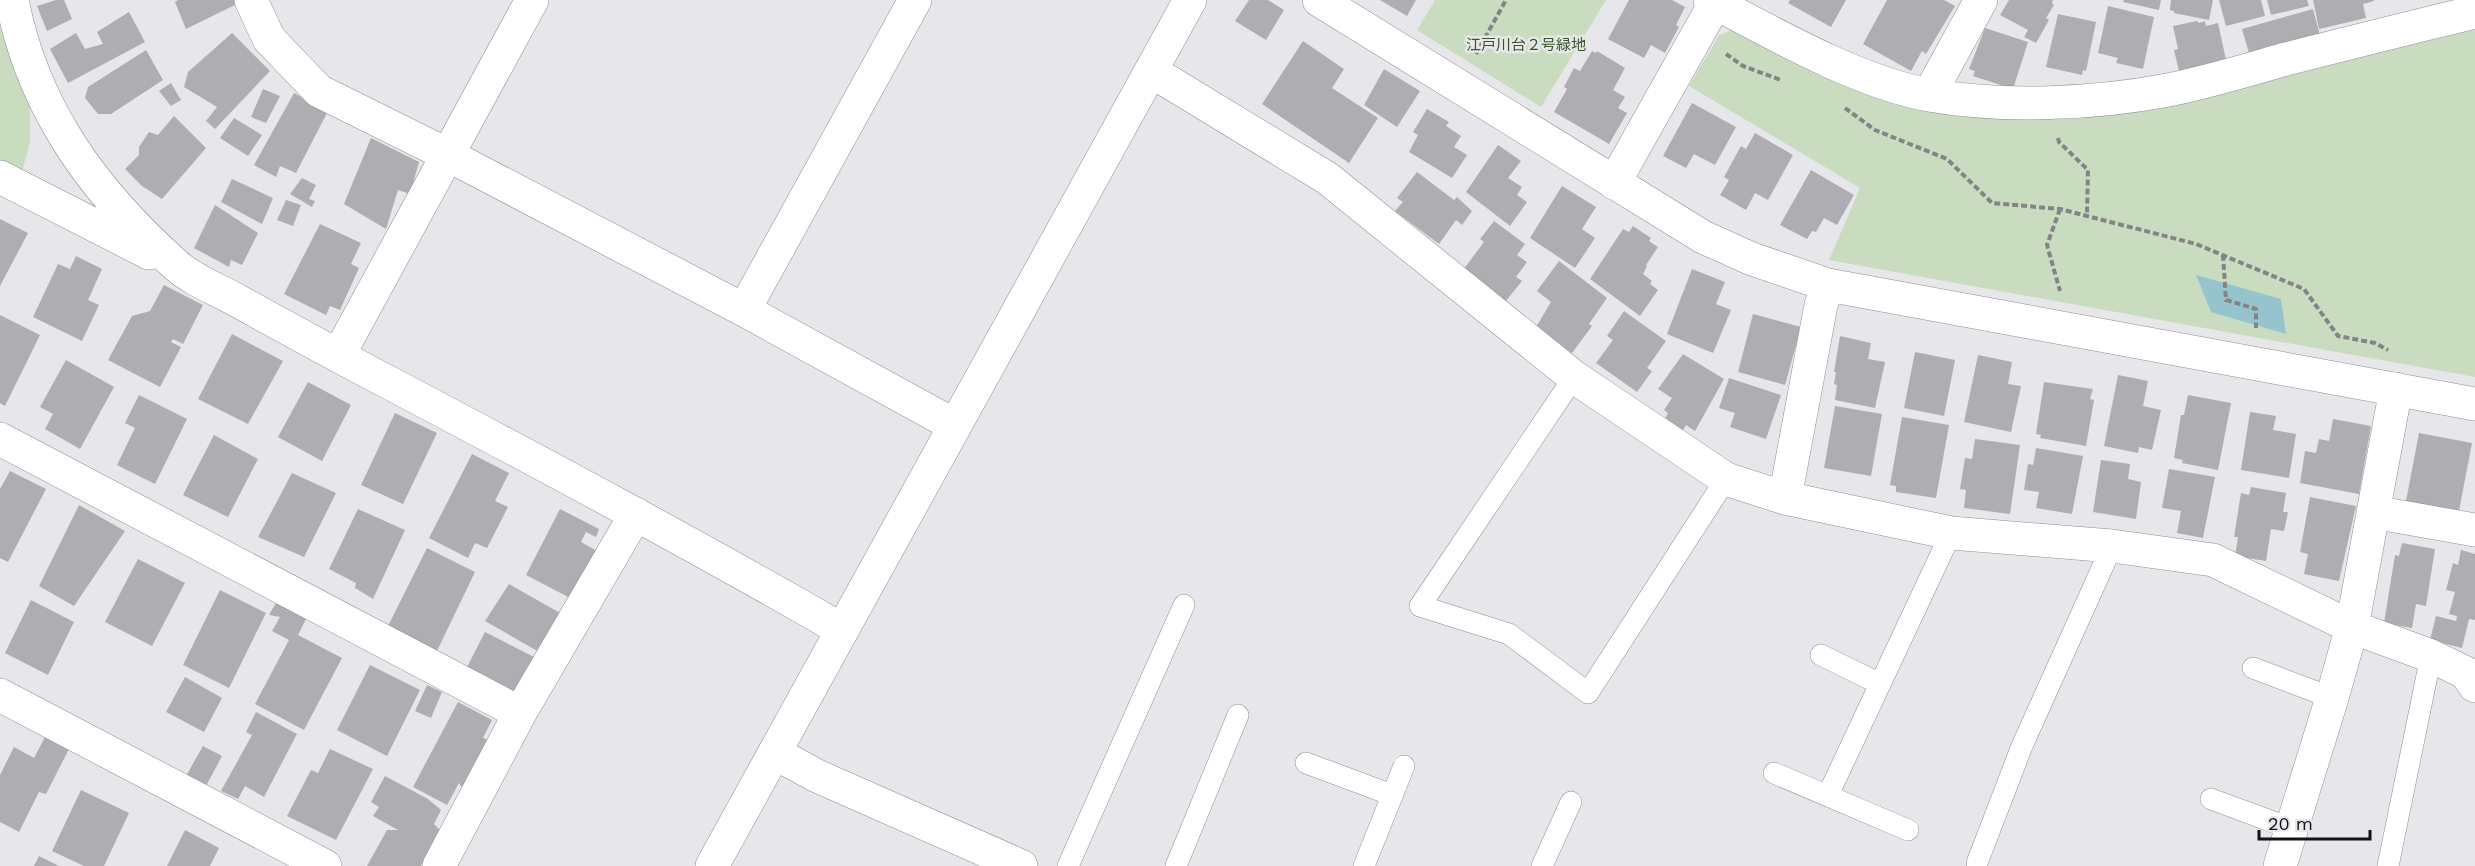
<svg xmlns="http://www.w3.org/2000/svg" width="2475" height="866" viewBox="0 0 2475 866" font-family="'Work Sans','Noto Sans JP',sans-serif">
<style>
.green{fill:#c9dcbf}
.water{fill:#95c4cc}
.building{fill:#aeaeb2}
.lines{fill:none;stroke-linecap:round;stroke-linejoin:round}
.lane-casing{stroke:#8e8e91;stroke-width:22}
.street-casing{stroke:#8e8e91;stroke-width:34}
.secondary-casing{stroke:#8e8e91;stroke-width:34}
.path{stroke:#848487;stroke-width:4;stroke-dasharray:6 3;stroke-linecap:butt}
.lane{stroke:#fff;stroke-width:21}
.street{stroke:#fff;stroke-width:33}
.secondary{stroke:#fff;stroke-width:33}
.labels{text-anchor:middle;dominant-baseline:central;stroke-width:5;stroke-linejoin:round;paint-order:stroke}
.park-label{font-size:15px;fill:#385527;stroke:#e7e7eb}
</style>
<rect width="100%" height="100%" fill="#e7e7eb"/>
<path class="green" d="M1435 0H1606L1541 107 1417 30Z
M2475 24V377L1829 260 1860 188 1689 86 1719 35 1741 27 1977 110Z
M0 28 30 106V143L22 171 0 163Z"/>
<path class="water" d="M2196 275 2281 299 2286 334 2211 312Z"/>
<path class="building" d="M56 0H64L72 19 47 31 37 6Z
M178 0H238L239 3 186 29 175 2Z
M1249 0H1268L1284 10 1266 40 1235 21Z
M1380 0H1416L1407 16Z
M1629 0H1672L1685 7 1676 25 1679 27 1665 53 1651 45 1644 58 1608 39Z
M1790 0H1846L1831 27 1788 3Z
M1887 0H1944L1955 6 1926 54 1922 51 1911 71 1863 44Z
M2009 0H2053L2052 3 2054 5 2046 18 2049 20 2036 43 2024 37 2028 30 2000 15Z
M2124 0H2161L2159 10 2123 2Z
M2171 0H2213L2209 20 2174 13V11L2170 10Z
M2219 0H2261L2265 16 2226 26Z
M2267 0H2307L2309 6 2271 15Z
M2313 0H2374V1L2363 4 2366 18 2319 29Z
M2108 6 2154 17 2143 69 2116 63 2118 58 2098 53Z
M2313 9 2320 36 2249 53 2242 29Z
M129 12 145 42 68 83 50 49 76 33 85 49 103 44 97 32Z
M2058 14 2096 22 2086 71 2083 70 2082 75 2046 67Z
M2197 21 2199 23 2205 21 2206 26 2218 23 2226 60 2179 71 2174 50 2178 49 2173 26Z
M1985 28 2028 42 2013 89 1973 76 1975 71 1969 69Z
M232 33 270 71 215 129 206 121 217 107 184 87 188 72Z
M1303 41 1344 69 1332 88 1378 118 1349 163 1262 104Z
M146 50 163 80 111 114H98L85 98 88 87Z
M1592 51 1596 53 1597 51 1625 68 1613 90 1625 97 1618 108 1627 113 1609 144 1554 112 1567 89 1564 87 1574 68 1580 71Z
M1384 69 1420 91 1397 127 1364 105Z
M171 83 181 100 171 106 159 91Z
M263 89 280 96 266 123 251 117Z
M294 93 328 111 296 173 280 166 276 177 254 165Z
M1692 103 1736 127 1715 165 1694 154 1686 168 1663 156Z
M1427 109 1449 122 1446 126 1461 136 1454 147 1467 155 1452 178 1409 152 1418 135 1413 132Z
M174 116 206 148 162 199 142 186 125 169 139 155V147L149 132 158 135Z
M234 118 262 135 248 156 220 138Z
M1755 133 1793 155 1768 200 1755 193 1746 210 1720 195 1729 180 1724 177 1741 146 1746 149Z
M371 138 419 162 410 194 398 190 386 229 344 204Z
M1498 145 1521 161 1508 178 1522 187 1517 195 1527 202 1510 226 1466 192Z
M1811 170 1854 195 1837 225 1824 218 1816 232 1812 231 1807 239 1780 225Z
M1417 172 1454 200 1457 197 1472 211 1462 225 1456 220 1439 244 1395 211 1403 202 1397 198Z
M302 178 316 185 309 199 315 201 312 207 290 194Z
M232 179 273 198 262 224 221 202Z
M1562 186 1596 207 1582 229 1595 238 1575 268 1530 238Z
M286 200 301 205 293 226 277 220Z
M215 205 258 233 242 265 231 260 229 267 194 248Z
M0 219 28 233 0 286Z
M1494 221 1525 244 1517 255 1527 262 1516 277 1522 281 1505 302 1463 270 1484 242 1480 239Z
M320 224 361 243 351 264 359 268 340 310 330 306 326 315 284 294Z
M1633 226 1651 238 1649 241 1658 247 1646 265 1647 266 1643 274 1652 281 1650 284 1658 290 1640 316 1590 279 1623 229 1629 232Z
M76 256 102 269 88 300 99 305 82 341 33 317 58 264 70 269Z
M1559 261 1607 298 1589 324 1592 326 1572 353 1536 327 1551 302 1537 291Z
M1692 269 1725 282 1716 304 1731 310 1713 353 1667 334Z
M164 285 203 305 183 344 173 339 171 342 181 347 160 387 108 360 132 316 150 311Z
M1624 311 1666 341 1647 368 1652 371 1637 392 1596 363 1613 340 1607 336Z
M1753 314 1801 327 1785 385 1738 372Z
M0 315 40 335 5 406 0 403Z
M232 334 283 361 248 424 198 399Z
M1840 336 1871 343 1868 359 1885 362 1875 408 1835 400 1837 385 1834 384 1836 372H1834Z
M1915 352 1955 360 1944 416 1904 408Z
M1683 354 1724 379 1695 431 1686 425 1682 432 1664 420 1668 413 1664 410 1672 398 1658 389Z
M1978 355 2012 362 2008 384 2021 386 2011 432 1964 422Z
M66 360 114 387 80 449 45 429 53 414 40 407Z
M2118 375 2148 381 2143 406 2161 410 2152 450 2139 447 2138 453 2104 446Z
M1729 378 1781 395 1766 439 1730 427 1735 413 1719 408Z
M308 382 351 405 322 461 278 437Z
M2044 382 2093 389 2090 399 2094 400 2086 446 2040 438 2041 435 2036 434Z
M139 395 187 419 155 484 117 465 135 428 125 423Z
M2188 395 2231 403 2218 470 2182 463 2183 460 2174 458 2181 415H2184Z
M1835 406 1882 414 1871 476 1824 468Z
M2250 412 2276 416 2273 430 2296 434 2289 478 2241 470Z
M395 413 437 433 403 504 361 485Z
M1902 417 1949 425 1936 498 1896 492V486L1890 485Z
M2333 419 2371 426 2359 494 2300 483 2305 451 2316 453 2319 439 2329 441Z
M2419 433 2472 443 2459 511 2406 501Z
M214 435 258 459 228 517 183 495Z
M1975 439 2020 445 2010 514 1964 508 1966 490 1960 489 1965 458 1972 459Z
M2036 448 2083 456 2072 514 2036 508 2039 492 2024 490 2028 464 2033 465Z
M472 454 509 473 495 501 508 507 487 548 475 543 468 558 429 538Z
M2101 460 2130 464 2128 479 2141 482 2136 519 2093 512Z
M2169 469 2215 477 2203 538 2177 533 2181 511 2162 508Z
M10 471 46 489 8 562 0 558V489Z
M292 473 336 493 304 557 258 537Z
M2251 487 2286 493 2283 512H2288L2284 531 2271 529 2266 561 2235 556 2238 537H2234L2241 493 2249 495Z
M2310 497 2356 506 2339 581 2304 574 2308 554 2300 552Z
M79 505 125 531 74 606 39 586Z
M358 509 405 530 373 599 355 588 356 583 329 569Z
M560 509 599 529 596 537 586 532 581 542 597 551 572 599 526 575Z
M2402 543 2435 549 2426 606 2416 604 2412 628 2384 623 2395 555 2399 556Z
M427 548 475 572 435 655 386 630Z
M2461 550 2475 554V620L2469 619 2462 648 2430 640 2436 616 2456 621 2457 616 2449 614 2455 592 2446 590 2453 563 2458 565Z
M138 559 185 583 152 646 105 622Z
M509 584 560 613 539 652 485 621Z
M220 590 266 613 229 688 183 665Z
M31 600 74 622 48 675 5 653Z
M277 601 307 617 298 635 342 658 304 730 255 704 289 640 272 631 280 617 269 615Z
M485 632 534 657 514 696 465 671Z
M370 665 420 690 387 756 337 730Z
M185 677 222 698 204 732 166 712Z
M427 685 442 692 431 718 415 711Z
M458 702 492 720 483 738 490 741 464 790 459 783 447 805 413 787Z
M256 712 297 734 264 797 245 786 238 799 221 791 252 735 246 732Z
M45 737 69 749 46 794 39 792 19 832 0 822V775L14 747 34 758Z
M203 746 222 756 206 786 186 776Z
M330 749 373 769 336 840 287 816 311 770 318 773Z
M385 776 428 799 441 810 434 824 440 830 421 866H367L387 830H398L373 816 379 807 371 802Z
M81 790 129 813 104 866H84L52 851Z
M185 830 219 848 210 866H167Z
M39 856 59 866H34Z"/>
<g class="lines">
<defs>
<path id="lane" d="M1574 377 1420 606 1509 634 1588 693 1726 479
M1821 655 1880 684
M2253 668 2332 698
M1306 763 1392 795
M1774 773 1908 830
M1828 795 1951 533
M2211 799 2292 829
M1977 863 2022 746 2112 546
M1068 866 1184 605
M1176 866 1238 715
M1364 866 1404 766
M1542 866 1571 802
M2388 866 2431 656"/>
<path id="street" d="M12 0C33 110 95 193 177 266 194 281 219 290 238 301 287 328 336 355 386 381 539 462 692 543 842 630
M251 0 269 39 319 91 446 154 744 310 954 425
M1710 0C1774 34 1858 82 1929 95 2003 108 2095 104 2168 90 2208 82 2247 70 2286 59 2349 43 2412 27 2475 12
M1151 71 1327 178 1574 377 1726 479 1785 498 1951 533 2112 546 2213 560 2352 627 2431 656 2466 673 2475 686
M1929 95 1981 0
M0 177 149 253
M1614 183 1717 0
M744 310 915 0
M338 356 532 0
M0 439 520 713
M1785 498 1821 305 1828 285
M2373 512 2475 530
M0 695 325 866
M775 753 817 776 1021 866
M439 866 520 713 636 514
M2280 866 2332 698 2352 627 2396 389"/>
<path id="secondary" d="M1319 0 1703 237 1752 259 1828 285 2475 404
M712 866 1190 0"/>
</defs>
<use href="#lane" class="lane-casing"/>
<use href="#street" class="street-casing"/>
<use href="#secondary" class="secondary-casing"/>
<path class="path" d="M1476 54 1506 0
M1726 54 1743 66 1781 80
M1845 108 1875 130 1947 159 1992 203 2060 209 2196 244 2304 289 2338 336 2375 343 2388 350
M2058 138 2059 142 2088 170 2087 215
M2060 209 2047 245 2060 291
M2223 255 2226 300 2256 309V328"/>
<use href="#lane" class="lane"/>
<use href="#street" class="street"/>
<use href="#secondary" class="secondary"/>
</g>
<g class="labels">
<g class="park-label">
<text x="1526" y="45">江戸川台２号緑地</text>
</g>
</g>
<path d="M2259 830v9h111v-9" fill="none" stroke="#141415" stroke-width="3"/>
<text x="2268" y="830" font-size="18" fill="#141415" stroke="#e7e7eb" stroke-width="4.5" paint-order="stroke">20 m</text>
</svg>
